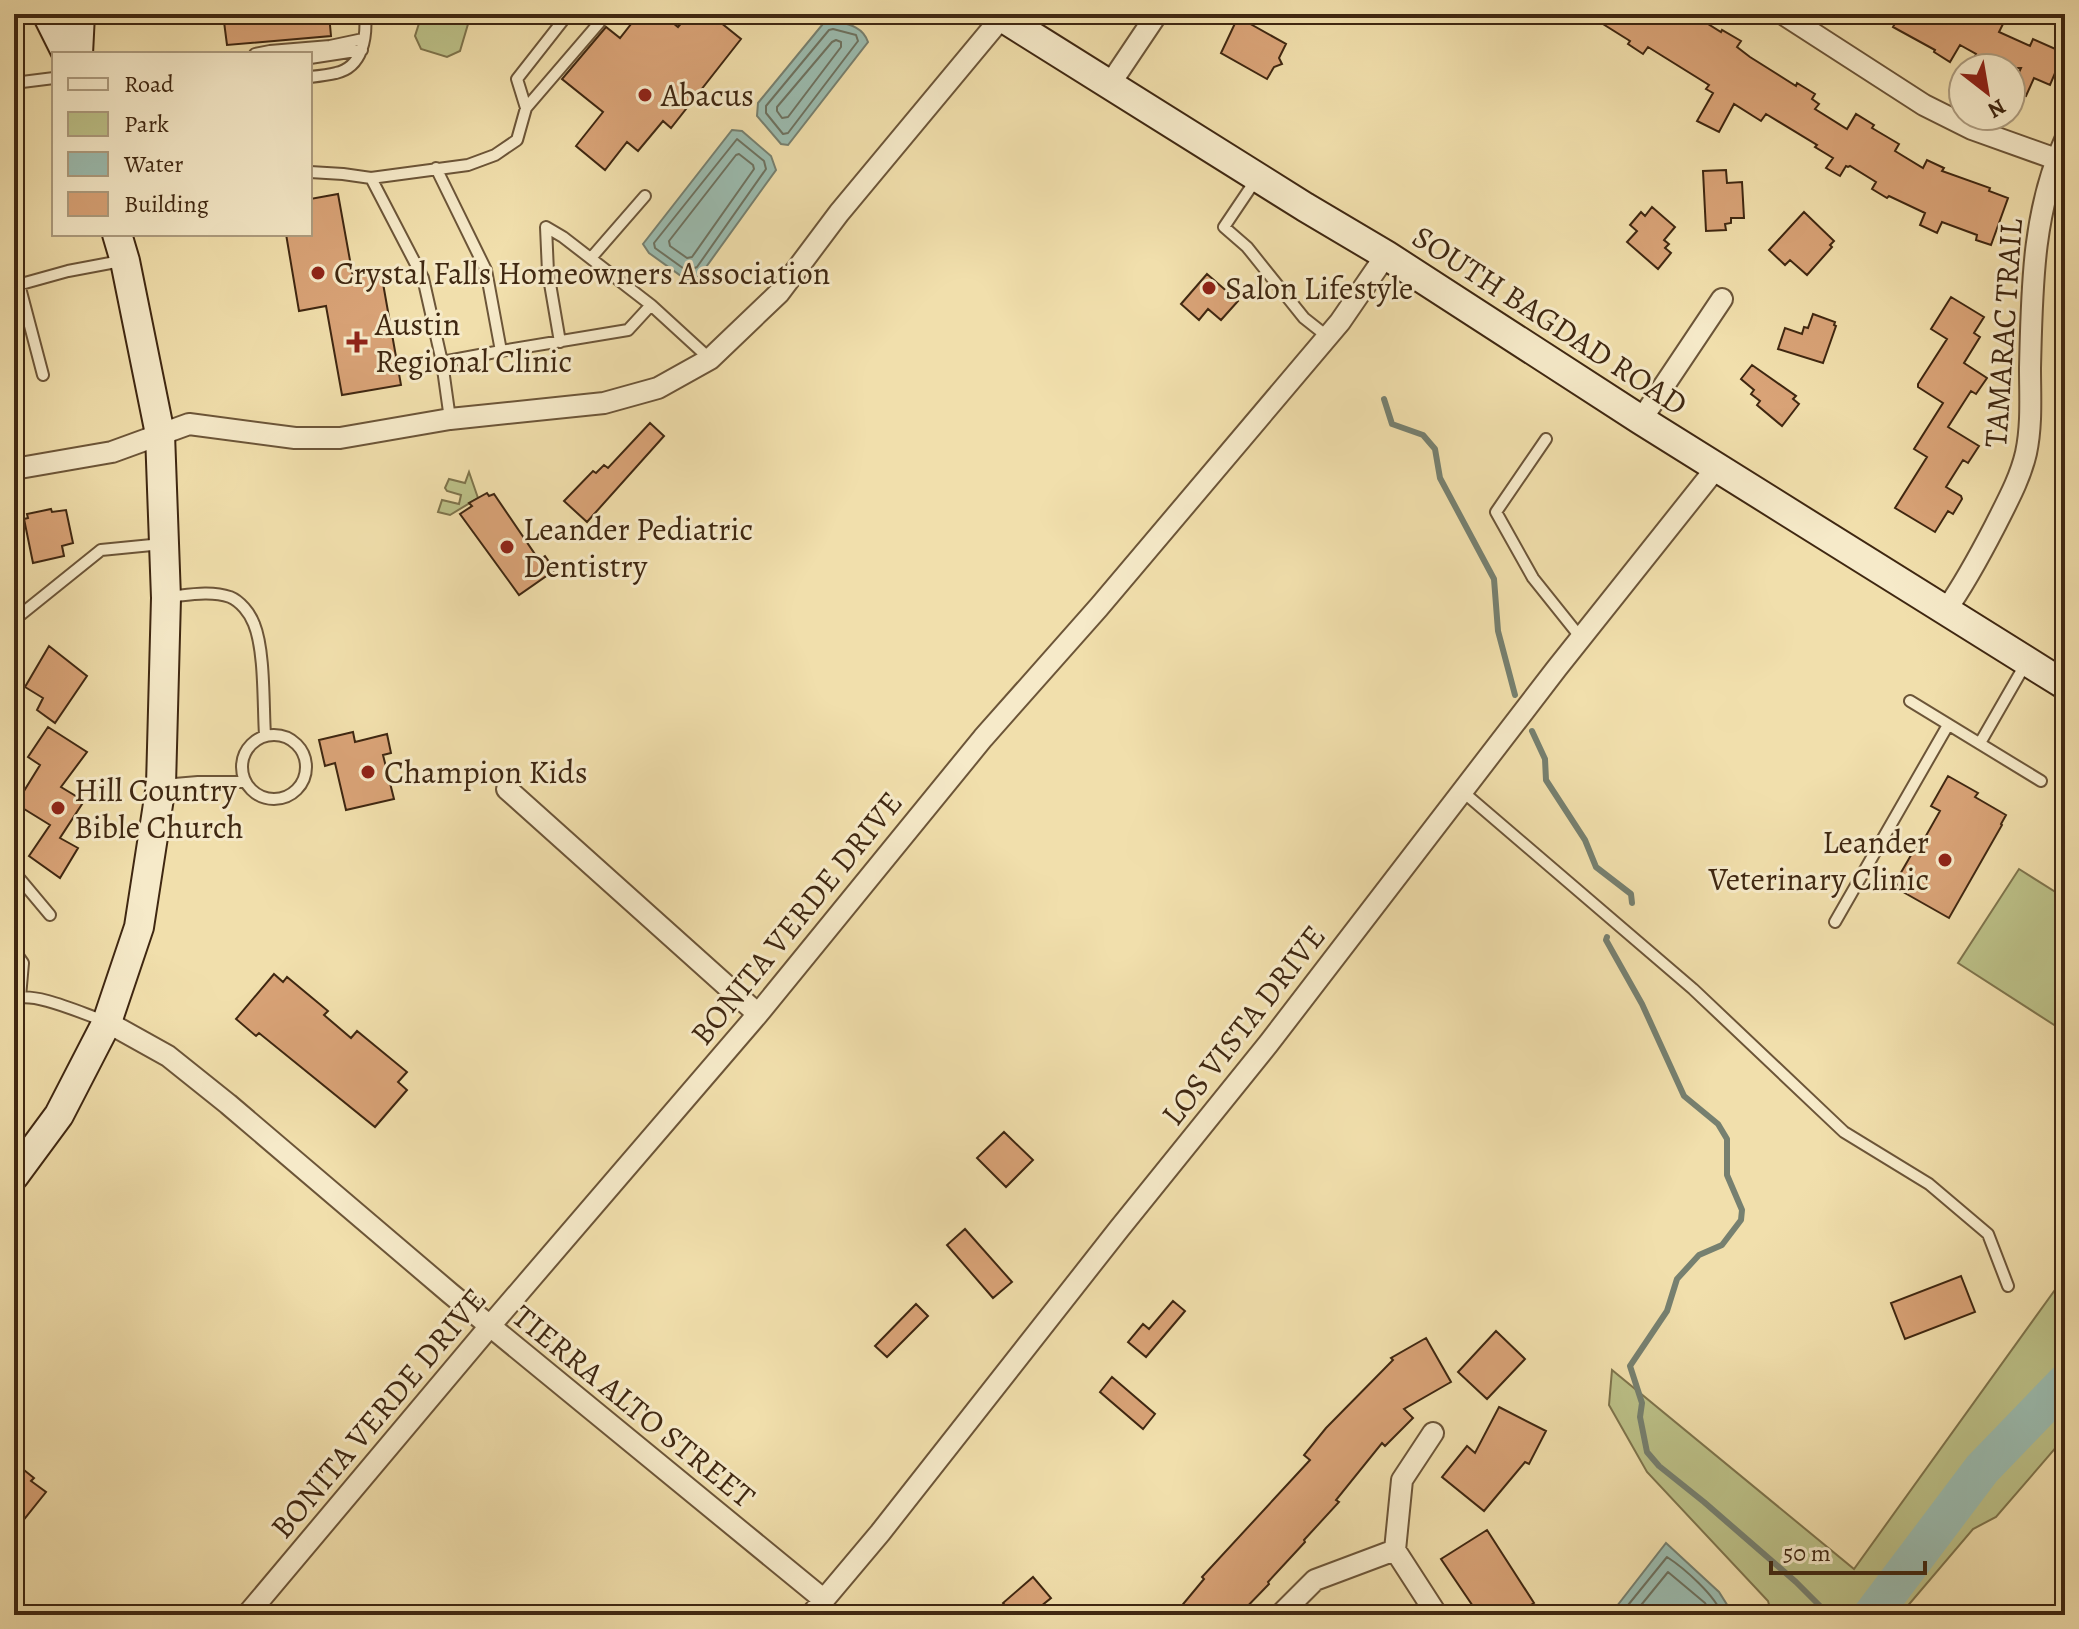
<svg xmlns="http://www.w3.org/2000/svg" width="2079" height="1629" viewBox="0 0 2079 1629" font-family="Alegreya,serif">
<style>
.green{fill:#bcc188;stroke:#7e744c;stroke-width:2}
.water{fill:#9bbcb0;stroke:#768070;stroke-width:2}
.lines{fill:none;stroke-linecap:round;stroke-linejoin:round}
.shore{stroke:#6d7260;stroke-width:2}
.stream{stroke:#768070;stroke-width:6}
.river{stroke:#9bbcb0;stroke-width:38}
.building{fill:#d9a377;stroke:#3f2711;stroke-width:2}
.lane-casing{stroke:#6c5538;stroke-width:14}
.street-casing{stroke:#6c5538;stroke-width:24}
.secondary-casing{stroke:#3f2711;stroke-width:32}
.lane{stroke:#f6eac9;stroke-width:10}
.street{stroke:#f6eac9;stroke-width:20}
.secondary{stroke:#f6eac9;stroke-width:28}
.poi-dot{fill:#8f2418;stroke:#f6eac9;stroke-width:3}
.labels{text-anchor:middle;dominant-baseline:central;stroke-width:6;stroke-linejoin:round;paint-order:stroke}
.poi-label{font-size:32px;fill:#3f2711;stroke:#f6eac9;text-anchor:start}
.street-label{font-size:32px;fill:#3f2711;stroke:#f6eac9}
</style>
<rect width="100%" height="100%" fill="#f1dfac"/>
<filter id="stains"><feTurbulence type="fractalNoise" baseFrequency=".0025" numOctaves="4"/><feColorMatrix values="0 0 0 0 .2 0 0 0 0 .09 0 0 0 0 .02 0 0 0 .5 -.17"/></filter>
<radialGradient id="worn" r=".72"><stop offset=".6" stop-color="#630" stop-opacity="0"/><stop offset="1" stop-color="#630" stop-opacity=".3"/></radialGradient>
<path class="green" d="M422 14H471L460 51 447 57 421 49 415 36Z
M469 472 478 498 450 515 438 512 442 500 459 504 461 495 447 491 445 488 449 479 465 483Z
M2019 869 2065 898V1032L1958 963Z
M2065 1276V1437L1996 1517 1973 1529 1900 1615H1772L1768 1601 1647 1472 1609 1405 1612 1370 1854 1569Z"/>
<path class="water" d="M827 19C844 24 862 24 868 42L788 145 781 144 757 116 758 103Z
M732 130 742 131 771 156 776 170 701 274 688 281 649 253 643 244Z
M1666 1543 1719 1592 1731 1611 1728 1615H1610Z"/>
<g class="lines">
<path class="shore" d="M833 29 856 35 858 41 788 133 783 134 766 113V106L829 30Z
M836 40 841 42V47L788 117 782 118 777 111V107L832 42Z
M737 139 764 161 766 169 697 267 687 271 655 248 654 243Z
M739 154 753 165 754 169 692 257 687 258 670 246 669 241 736 155Z
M1620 1615 1667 1557C1684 1568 1716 1596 1722 1615
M1633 1615 1668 1572 1705 1603 1712 1615"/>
<path class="stream" d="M1384 399 1392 424 1423 435 1435 449 1440 478 1494 579 1498 631 1515 695
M1532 731 1545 759 1546 780 1585 840 1596 867 1631 894 1632 903
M1607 937 1606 940 1642 1004 1684 1096 1718 1124 1727 1139V1175L1742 1210 1741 1220 1722 1245 1699 1255 1677 1279 1667 1311 1630 1366 1642 1403 1640 1417 1647 1452 1659 1466 1704 1502 1796 1582 1829 1615"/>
<path class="river" d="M1872 1615 1982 1469 2065 1383"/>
</g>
<path class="building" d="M223 14H329L331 36 227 45Z
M639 14H662L678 27 689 14H710L741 39 671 128 663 121 638 151 627 142 605 170 576 146 603 112 562 79 606 27 620 38Z
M1587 14H1692L1721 32 1722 30 1741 41 1737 47 1750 57 1796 86 1797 83 1815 94 1812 99 1819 104 1815 109 1847 129 1856 114 1874 125 1872 128 1899 144 1895 151 1923 168 1927 160 1944 168 1942 171 1990 188 1989 191 2008 198 1991 245 1976 240 1977 235 1942 222 1937 233 1920 225 1925 213 1889 196 1887 198 1872 189 1876 182 1850 166 1848 167 1846 166 1840 176 1826 168 1833 158 1815 147 1817 145 1766 114 1761 121 1734 104 1719 132 1697 121 1713 93 1706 89 1709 85 1648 47 1643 54 1628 44 1630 41Z
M1900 14H1970L1984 22 1987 14H1993L2005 20 1999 32 2030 46 2033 39 2060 51 2057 57 2061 59 2050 85 2034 78 2026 96 2011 90 2021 68H1969L1976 54 1960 45 1950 62 1934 52 1935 50 1893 27Z
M1238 17 1286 44 1279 58 1282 64 1274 67 1267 79 1221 53Z
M1726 170 1727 183 1742 182 1744 218H1731V223L1725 224 1726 230 1706 231 1703 171Z
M338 194 353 277 381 272 401 385 342 395 326 306 299 311 286 234H310V199Z
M1652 207 1675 227 1664 240 1669 244 1665 248 1671 253 1658 269 1627 242 1637 231 1630 225 1641 212 1645 216Z
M1804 212 1834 241 1830 245 1832 247 1807 275 1790 260 1785 265 1769 250Z
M1207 274 1238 301 1221 320 1208 309 1199 320 1181 304Z
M1951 297 1984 317 1974 333 1980 337 1964 363 1987 378 1976 394 1971 391 1948 427 1979 446 1968 463 1963 460 1946 487 1961 496 1962 499 1953 514 1948 511 1935 532 1895 508 1927 457 1914 449 1943 403 1918 387V384L1947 339 1931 329Z
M1813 314 1835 322 1834 325 1836 326 1823 363 1778 349 1785 328 1802 334 1804 327 1808 328Z
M1752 365 1796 396 1793 399 1799 404 1782 426 1757 405 1760 401 1751 394 1754 390 1741 379Z
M650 423 664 436 587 522 564 501 593 471 596 473 604 465 608 468Z
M487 493 489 496 494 494 539 560 545 556 555 570 519 595 460 514 472 506 469 503Z
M51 509 52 512 66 510 73 543 62 546 64 556 33 563 24 519 28 518 27 514Z
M49 646 87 676 55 723 37 710 43 698 25 687Z
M48 727 87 752 61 787 84 801 60 838 78 848 60 878 29 856 50 825 16 804 40 765 28 757Z
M353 732 355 742 387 734 391 753 383 755 394 799 346 810 335 763 325 766 319 740Z
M1948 776 1978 793 1975 797 2006 815 2001 824 2002 825 1949 918 1896 888 1902 878 1899 876 1918 843 1923 841 1940 811 1931 806Z
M274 974 283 982 287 977 328 1011 324 1015 351 1038 357 1031 407 1072 398 1082 407 1090 375 1127 259 1033 256 1036 236 1019Z
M1004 1132 1033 1160 1006 1187 977 1158Z
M965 1229 1012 1282 993 1298 947 1245Z
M1961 1276 1975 1312 1905 1339 1891 1303Z
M1173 1301 1185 1311 1146 1357 1128 1342 1143 1324 1149 1329Z
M916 1304 928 1316 887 1357 875 1346Z
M1496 1331 1525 1359 1487 1399 1458 1372Z
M1426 1338 1451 1382 1404 1409 1413 1418 1385 1446 1382 1443 1336 1500 1339 1502 1304 1540 1305 1542 1268 1582 1269 1584 1239 1615H1174L1204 1579 1202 1577 1310 1460 1304 1455 1326 1428 1393 1360 1391 1358Z
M1112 1377 1155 1414 1143 1429 1100 1392Z
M1499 1407 1546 1431 1529 1464 1525 1462 1484 1511 1442 1477 1467 1446 1475 1453Z
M14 1462 34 1478 31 1481 46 1492 14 1532Z
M1487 1530 1534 1603 1529 1606 1535 1615H1479L1441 1559Z
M1033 1577 1051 1598 1030 1615H1013L1003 1603Z"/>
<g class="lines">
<defs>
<path id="lane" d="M255 54 270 51 330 46 363 39
M310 58 362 50
M310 77C319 76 328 75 336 73 363 67 367 37 365 14
M14 83 54 78
M526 108 517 79 568 14
M436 168 486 270 501 351 628 330 651 305 710 359
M310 172 343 174 371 178 423 278 442 362 450 419
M371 178 468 165 495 155 517 140 526 108 599 23 596 14
M1257 178 1224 227 1247 247 1304 318 1328 337
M591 258 645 196
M19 284 43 375
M14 286 68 271 121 261
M560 342 548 272 546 227 563 237 651 305
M442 362 501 351
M1546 439 1496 512 1533 578 1581 638
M168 597C188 595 210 590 230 597 240 601 250 613 254 624 265 651 263 705 265 735
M14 610 19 616 101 550 162 544
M1910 701 2041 781
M242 767a32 32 0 1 1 64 0a32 32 0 1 1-64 0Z
M1980 743 2026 663
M163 785 198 782H245
M1462 791 1693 989 1844 1132 1929 1184 1988 1234 2008 1286
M14 872 50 915
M1835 922 1948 725
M14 950 23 963 20 997
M14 999C35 991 83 1014 105 1021"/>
<path id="street" d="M1783 14 1924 105 1972 129 2056 159
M1110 84 1157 14
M1641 420 1722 299
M14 469 112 452 189 424 295 438H340L450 419 604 403 658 388 710 359 779 293 839 213 1002 17
M1946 610C1965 583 1980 555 1995 526 2007 502 2020 479 2026 453 2032 425 2030 396 2030 368 2032 290 2032 212 2065 140
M507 789 758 1014
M107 1022 168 1056 228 1104 451 1294 823 1599
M1433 1433 1402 1480 1395 1550 1437 1615
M247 1615 490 1326 758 1014 983 738 1099 607 1340 322 1386 255
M811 1615 880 1533 1119 1229 1269 1043 1557 668 1717 467
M1280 1615 1315 1580 1395 1550"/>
<path id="secondary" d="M47 14 67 54
M997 14 1305 207 1386 255 1641 420 2065 685
M78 54 80 14
M14 1176 59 1115 107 1022 139 927 161 785 166 598 160 434 125 261 117 234"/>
</defs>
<use href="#lane" class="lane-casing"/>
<use href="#street" class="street-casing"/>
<use href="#secondary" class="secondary-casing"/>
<use href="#lane" class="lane"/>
<use href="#street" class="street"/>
<use href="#secondary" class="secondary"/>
</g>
<g class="poi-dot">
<circle cx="645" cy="95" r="8"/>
<circle cx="318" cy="273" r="8"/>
<circle cx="1209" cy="288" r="8"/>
<path d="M353 330h8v8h8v8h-8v8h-8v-8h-8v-8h8z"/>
<circle cx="507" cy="547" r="8"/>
<circle cx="368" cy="772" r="8"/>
<circle cx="58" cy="808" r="8"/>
<circle cx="1945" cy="860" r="8"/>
</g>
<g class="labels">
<g class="poi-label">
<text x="661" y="95">Abacus</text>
<text x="334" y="273">Crystal Falls Homeowners Association</text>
<text x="1225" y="288">Salon Lifestyle</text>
<text x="375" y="324">Austin<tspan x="375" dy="37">Regional Clinic</tspan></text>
<text x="523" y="529">Leander Pediatric<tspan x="523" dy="37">Dentistry</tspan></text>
<text x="384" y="772">Champion Kids</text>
<text x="74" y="790">Hill Country<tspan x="74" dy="37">Bible Church</tspan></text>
<text x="1929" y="842" text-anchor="end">Leander<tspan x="1929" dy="37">Veterinary Clinic</tspan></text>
</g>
<g class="street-label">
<text transform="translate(1550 320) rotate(33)">SOUTH BAGDAD ROAD</text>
<text transform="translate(2003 333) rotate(-86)">TAMARAC TRAIL</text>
<text transform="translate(796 918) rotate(-51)">BONITA VERDE DRIVE</text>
<text transform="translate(1243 1025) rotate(-52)">LOS VISTA DRIVE</text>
<text transform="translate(634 1406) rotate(39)">TIERRA ALTO STREET</text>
<text transform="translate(378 1413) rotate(-50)">BONITA VERDE DRIVE</text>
</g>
</g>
<rect width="2079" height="1629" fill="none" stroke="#f1dfac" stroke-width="48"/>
<rect x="16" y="16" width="2047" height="1597" fill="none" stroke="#3f2711" stroke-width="4"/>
<rect x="24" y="24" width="2031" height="1581" fill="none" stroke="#3f2711" stroke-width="2"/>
<rect x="52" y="52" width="260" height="184" fill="#f6eac9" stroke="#ad9c7f" stroke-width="2"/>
<rect x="68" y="78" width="40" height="12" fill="#f6eac9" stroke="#ad9c7f" stroke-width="2"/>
<text x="124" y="92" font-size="24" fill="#3f2711">Road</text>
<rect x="68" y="112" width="40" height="24" fill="#bcc188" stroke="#ad9c7f" stroke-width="2"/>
<text x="124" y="132" font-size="24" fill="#3f2711">Park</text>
<rect x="68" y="152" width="40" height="24" fill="#9bbcb0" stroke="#ad9c7f" stroke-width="2"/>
<text x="124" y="172" font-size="24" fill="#3f2711">Water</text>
<rect x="68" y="192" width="40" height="24" fill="#d9a377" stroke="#ad9c7f" stroke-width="2"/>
<text x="124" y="212" font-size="24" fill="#3f2711">Building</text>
<g transform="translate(1987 92) rotate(149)"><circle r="38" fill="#f6eac9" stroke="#ad9c7f" stroke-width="2"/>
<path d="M0-6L14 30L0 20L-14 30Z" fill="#8f2418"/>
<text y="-12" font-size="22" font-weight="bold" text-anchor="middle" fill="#3f2711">N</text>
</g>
<path d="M1771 1561v12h154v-12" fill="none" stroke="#3f2711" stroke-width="4"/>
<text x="1783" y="1561" font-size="24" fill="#3f2711" stroke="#f6eac9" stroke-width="6" paint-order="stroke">50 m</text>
<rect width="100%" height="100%" filter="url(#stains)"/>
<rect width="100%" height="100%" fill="url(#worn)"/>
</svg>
